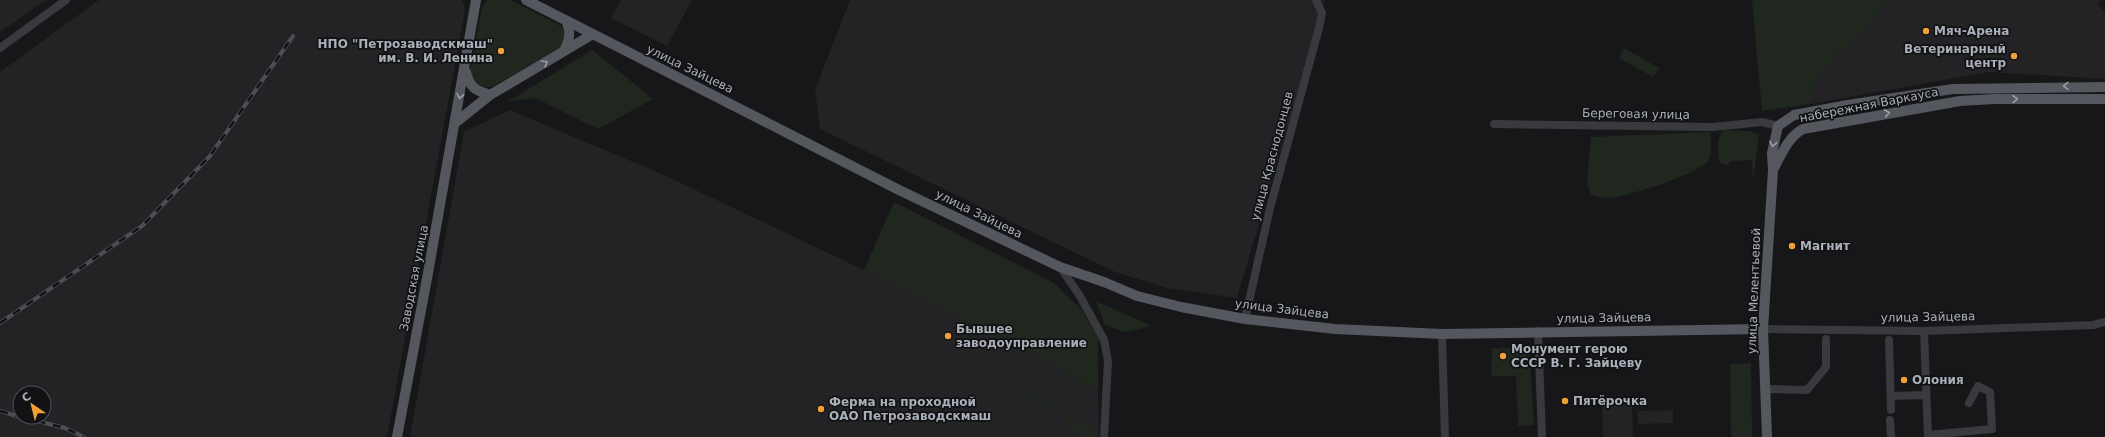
<svg xmlns="http://www.w3.org/2000/svg" width="2105" height="437" viewBox="0 0 2105 437" font-family="'DejaVu Sans',sans-serif">
<style>
.built{fill:#232326;fill-rule:evenodd}
.green{fill:#1f271f}
.lines{fill:none;stroke-linecap:round;stroke-linejoin:round}
.minor{stroke:#383a3e;stroke-width:8}
.major{stroke:#54575d;stroke-width:10}
.rail-casing{stroke:#4b4e53;stroke-width:4}
.rail{stroke:#121214;stroke-width:2.5;stroke-dasharray:8;stroke-linecap:butt}
.oneway{stroke:#989ea7}
.poi-dot{fill:#f19f37;stroke:#121214;stroke-width:1.5}
.labels{text-anchor:middle;dominant-baseline:central;stroke-width:3.5;stroke-linejoin:round;paint-order:stroke}
.poi-label{font-size:12px;font-weight:bold;fill:#a9b0b9;stroke:#121214;text-anchor:start}
.street-label{font-size:12px;fill:#a9b0b9;stroke:#121214}
</style>
<rect width="100%" height="100%" fill="#171719"/>
<path class="built" d="M0 0H46L0 32Z
M99 0H462L465 10 387 437H0V72ZM20 393H44V417H20Z
M621 0H692L667 46 611 18Z
M850 0H1325L1237 298 1167 288 1115 272 820 129 815 90Z
M1889 0H2101L2097 5 2105 12V79L1989 72 1810 104 1816 80 1837 54 1862 32Z
M510 110 664 175 864 270 1041 359 1098 391 1099 437H410L464 132Z
M1632 404 1633 437H1603L1602 405Z
M1673 410V423L1638 424 1637 411Z"/>
<path class="green" d="M487 0H510L561 26C566 34 566 40 560 48L491 87C479 88 474 81 470 70L482 8Z
M1752 0H1889L1862 32 1837 54 1816 80 1810 104 1762 111Z
M1624 48 1659 68 1653 77 1619 58Z
M592 50 653 99 598 129 535 98 507 102Z
M1724 130 1749 131 1759 135 1753 181 1752 160 1731 161 1728 165 1720 163C1717 154 1716 138 1724 130Z
M1710 132C1710 140 1714 155 1707 162 1692 176 1628 197 1606 198 1602 198 1596 196 1591 195L1587 184 1591 137Z
M894 202 1054 283 1082 310 1098 338V391L1041 359 864 270Z
M1096 301 1152 326 1125 332 1105 325Z
M1492 348H1529L1534 425 1518 426 1516 376H1491Z
M1751 363 1752 437H1731L1730 364Z
M1015 386 1054 406 1052 410 1012 390Z
M1058 409 1098 432 1097 437H1085L1066 425 1068 420 1057 413Z"/>
<g class="lines">
<path class="minor" d="M0 48 66 0
M1494 124 1713 127 1762 122 1778 126
M1060 267 1080 296 1104 340 1108 361 1104 437
M1245 319 1270 208 1319 28 1322 13 1316 0
M1763 329 1924 331 2093 325 2105 322
M1538 331 1542 437
M1924 331 1928 437
M1442 334 1445 437
M1889 340 1891 410
M1766 389 1807 390 1826 367V339
M1891 396 1926 395
M1890 420 1891 437
M1928 435 1992 429 1990 392 1978 386 1969 403"/>
<path class="major" d="M526 0 899 190 1060 267 1104 282 1137 296 1181 307 1245 319 1335 329 1442 334 1763 329
M564 51C570 39 571 33 566 20
M466 72C470 88 475 90 490 95
M455 123 490 95 593 34
M1773 170C1781 155 1788 137 1803 129L1960 101 1994 99H2105
M397 437 428 273 476 0
M1767 437 1763 329 1773 170 1772 153 1778 126 1794 115 1848 105 1953 89 2105 87"/>
<defs>
<path id="rail" d="M0 323 142 226 210 156 293 36
M0 411 20 417
M22 417 65 428 84 437"/>
</defs>
<use href="#rail" class="rail-casing"/>
<use href="#rail" class="rail"/>
</g>
<defs><path id="oneway-chevron" d="M-2-3.5L2.5 0L-2 3.5" fill="none" stroke-width="1.6" stroke-linecap="round" stroke-linejoin="round"/></defs>
<g class="oneway">
<use href="#oneway-chevron" transform="translate(545 63) rotate(-31)"/>
<use href="#oneway-chevron" transform="translate(2066 86) rotate(179)"/>
<use href="#oneway-chevron" transform="translate(460 96) rotate(101)"/>
<use href="#oneway-chevron" transform="translate(2015 99) rotate(-1)"/>
<use href="#oneway-chevron" transform="translate(1887 113) rotate(-11)"/>
<use href="#oneway-chevron" transform="translate(1773 144) rotate(100)"/>
</g>
<g class="poi-dot">
<circle cx="1926" cy="31" r="4"/>
<circle cx="501" cy="51" r="4"/>
<circle cx="2014" cy="56" r="4"/>
<circle cx="1792" cy="246" r="4"/>
<circle cx="948" cy="336" r="4"/>
<circle cx="1503" cy="356" r="4"/>
<circle cx="1904" cy="380" r="4"/>
<circle cx="1565" cy="401" r="4"/>
<circle cx="821" cy="409" r="4"/>
</g>
<g class="labels">
<g class="poi-label">
<text x="1934" y="31">Мяч-Арена</text>
<text x="493" y="44" text-anchor="end">НПО "Петрозаводскмаш"<tspan x="493" dy="14">им. В. И. Ленина</tspan></text>
<text x="2006" y="49" text-anchor="end">Ветеринарный<tspan x="2006" dy="14">центр</tspan></text>
<text x="1800" y="246">Магнит</text>
<text x="956" y="329">Бывшее<tspan x="956" dy="14">заводоуправление</tspan></text>
<text x="1511" y="349">Монумент герою<tspan x="1511" dy="14">СССР В. Г. Зайцеву</tspan></text>
<text x="1912" y="380">Олония</text>
<text x="1573" y="401">Пятёрочка</text>
<text x="829" y="402">Ферма на проходной<tspan x="829" dy="14">ОАО Петрозаводскмаш</tspan></text>
</g>
<g class="street-label">
<text transform="translate(690 69) rotate(26)">улица Зайцева</text>
<text transform="translate(1869 105) rotate(-11)">набережная Варкауса</text>
<text transform="translate(1636 114) rotate(1)">Береговая улица</text>
<text transform="translate(1272 156) rotate(-75)">улица Краснодонцев</text>
<text transform="translate(979 214) rotate(26)">улица Зайцева</text>
<text transform="translate(414 278) rotate(-79)">Заводская улица</text>
<text transform="translate(1754 291) rotate(-88)">улица Мелентьевой</text>
<text transform="translate(1282 309) rotate(7)">улица Зайцева</text>
<text transform="translate(1928 317) rotate(-1)">улица Зайцева</text>
<text transform="translate(1604 318) rotate(-1)">улица Зайцева</text>
</g>
</g>
<g transform="translate(32 405) rotate(325)"><circle r="19" fill="#121214" stroke="#4e5156"/>
<path d="M0-3L7 15L0 10L-7 15Z" fill="#f19f37"/>
<text y="-6" font-size="11" font-weight="bold" text-anchor="middle" fill="#a9b0b9">С</text>
</g>
</svg>
